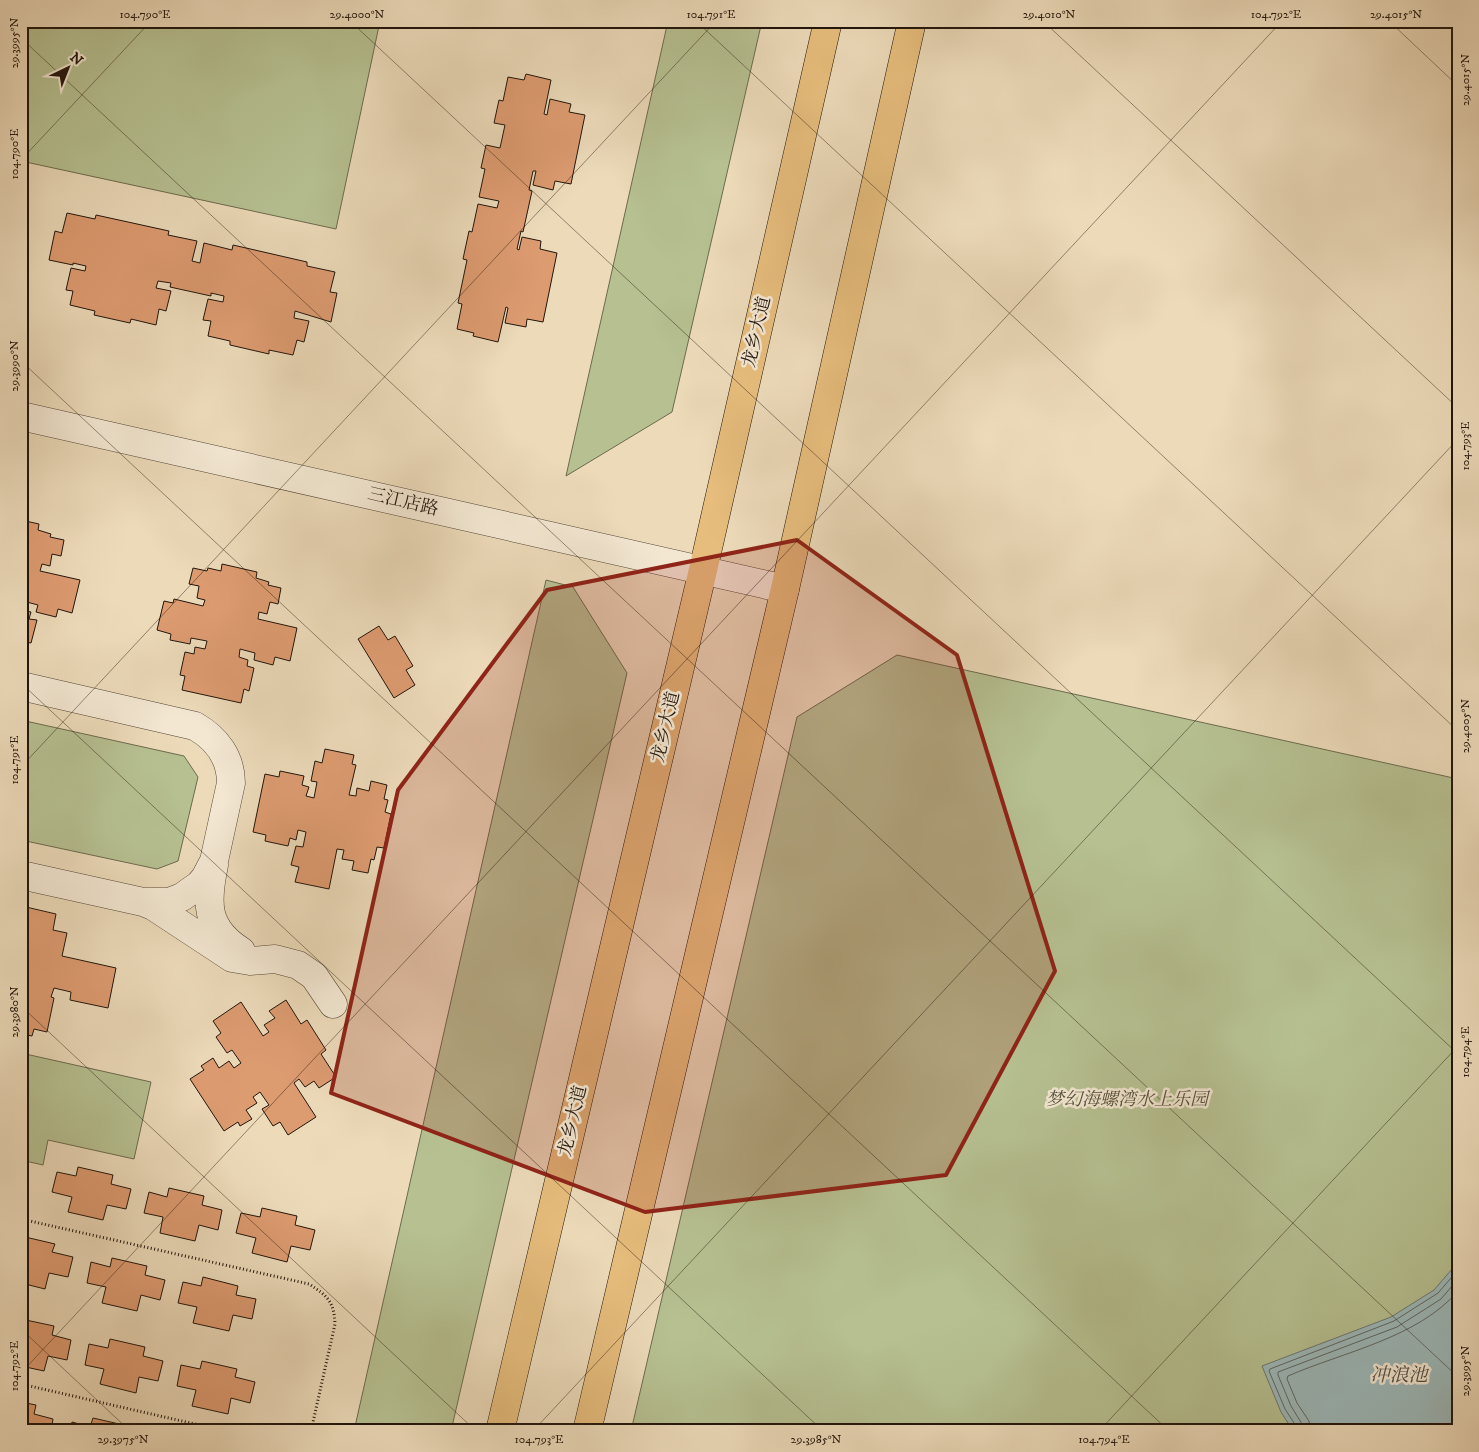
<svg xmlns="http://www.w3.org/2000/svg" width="1479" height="1452" viewBox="0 0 1479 1452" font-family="'IM FELL DW Pica','Noto Serif SC',serif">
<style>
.green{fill:#b6c091;stroke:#6c6a4e}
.water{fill:#9cb8b9;stroke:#6b7774}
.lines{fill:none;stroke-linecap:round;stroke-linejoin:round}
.shore{stroke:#5e6662;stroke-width:1}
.building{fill:#dd9b70;stroke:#21150c}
.minor-casing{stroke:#544637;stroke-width:29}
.major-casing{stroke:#21150c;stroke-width:29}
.path{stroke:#21150c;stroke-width:3;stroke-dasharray:1 2.5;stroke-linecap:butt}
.minor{stroke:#f3e7d2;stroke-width:28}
.major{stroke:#e6bd7c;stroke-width:28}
.marked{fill:#8f2418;fill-opacity:0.2;stroke:#8f2418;stroke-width:4;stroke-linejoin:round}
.ticks{fill:none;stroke:#21150c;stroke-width:1;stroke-opacity:0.45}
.labels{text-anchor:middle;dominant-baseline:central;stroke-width:5;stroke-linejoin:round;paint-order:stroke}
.street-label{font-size:18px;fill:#21150c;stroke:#f3e7d2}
.park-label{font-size:18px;font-style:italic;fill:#55513b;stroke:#f3e7d2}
.water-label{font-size:19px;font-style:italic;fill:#4c4e49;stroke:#f3e7d2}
.neatline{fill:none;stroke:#21150c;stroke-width:2}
.ticks-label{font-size:12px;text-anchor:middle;fill:#21150c}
</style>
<rect width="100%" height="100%" fill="#ecdab9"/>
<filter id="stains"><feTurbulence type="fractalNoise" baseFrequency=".004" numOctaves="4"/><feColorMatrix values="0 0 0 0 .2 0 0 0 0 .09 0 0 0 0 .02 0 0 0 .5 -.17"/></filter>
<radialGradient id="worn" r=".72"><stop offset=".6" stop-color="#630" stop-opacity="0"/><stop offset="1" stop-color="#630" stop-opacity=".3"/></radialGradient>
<path class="green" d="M21 21H380L336 229 21 161Z
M668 21H762L672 412 566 476Z
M546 580 573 587 627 673 451 1431H354Z
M897 655 1458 779V1431H631L797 717Z
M21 720 184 756 198 777 178 861 157 869 21 840Z
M21 1053 151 1082 134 1159 48 1140 43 1165 21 1160Z"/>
<path class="water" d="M1458 1262V1431H1293L1281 1412 1262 1366 1391 1317 1434 1290Z"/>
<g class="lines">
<path class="shore" d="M1297 1431 1296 1426 1285 1409 1269 1371 1270 1369 1394 1321 1438 1293 1458 1270
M1303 1431 1302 1424 1291 1406 1278 1375V1372L1397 1327 1441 1299 1458 1279
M1311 1431 1309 1421 1297 1403 1287 1379 1288 1376C1343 1352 1418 1338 1458 1291"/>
</g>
<path class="building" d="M526 74 551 80 544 114 547 115 550 99 571 104 569 112 585 115 571 184 555 181 553 190 533 185 536 171H533L529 190 532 191 523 232 521 231 517 249 519 250 522 237 541 241 540 249 557 253 543 322 527 319 526 327 505 323 508 308 506 307 498 342 473 336 474 333 457 329 462 304 458 303 467 260 463 259 469 231 472 232 478 204 497 208 499 201 479 197 485 169 481 168 486 145 500 148 505 125 494 123 499 100 503 101 508 77 524 80Z
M67 213 95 219 96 215 169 231 168 235 197 241 192 261 200 263 204 243 232 250 233 245 307 262V266L335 272 330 292 337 293 331 322 295 311 294 318 309 321 304 342 297 340 293 355 269 350V354L230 345V341L208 336 211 321 203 320 208 299 223 302 224 296 211 293V296L170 287 171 283 158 281 156 288 171 291 166 311 159 309 156 325 131 319 130 323 94 315 95 311 70 305 73 291 66 290 71 268 85 271 86 266 73 263V265L49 260 55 231 62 233Z
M21 520 39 524 38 530 51 534 50 537 64 540 61 556 52 554 50 566 42 564 40 571 80 580 72 613 58 609 56 617 36 612 38 605 23 601 21 608Z
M222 564 257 572 256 578 269 582 268 585 281 588 278 604 270 602 267 614 259 612 258 619 297 628 290 661 275 657 273 665 254 660 255 653 240 649 239 657 248 660 247 666 254 668 249 691 244 689 241 703 182 690 185 676 180 675 185 652 194 654 195 647 205 649 207 641 191 638 190 644 170 640 171 634 157 630 164 601 173 603 174 599 203 606 205 600 197 598 199 586 189 584 193 568 207 571 208 568 221 571Z
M21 610 31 612 29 619 37 620 31 643 26 642 23 656 21 655Z
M379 626 388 640 395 636 413 666 406 670 415 685 394 698 358 639Z
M325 749 354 755 352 764 356 765 349 795 356 796 357 788 369 791 371 781 387 785 384 799 388 800 385 812 391 814 384 848 377 847 374 860 371 859 368 873 352 870 354 861 342 859 344 850 337 849 329 889 295 882 299 867 291 865 296 846 303 847 306 832 298 830 296 840 290 838 288 846 265 841 266 835 253 832 265 774 279 777 280 771 304 776 302 785 309 787 306 796 314 798 317 782 311 781 315 761 322 763Z
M26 907 56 914 53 930 67 933 62 956 116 968 108 1008 70 1000 71 992 54 988 51 997 54 998 47 1032 34 1029 32 1036 21 1034V928Z
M286 1000 301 1024 307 1020 326 1050 321 1054 336 1077 319 1088 314 1081 305 1087 299 1079 294 1083 316 1117 288 1135 280 1122 273 1126 262 1109 269 1105 260 1092 253 1097 257 1103 246 1110 252 1119 240 1126 238 1122 224 1131 190 1079 204 1070 201 1066 213 1058 219 1068 229 1061 234 1068 241 1063 232 1050 227 1053 216 1037 221 1033 213 1021 241 1002 263 1036 269 1032 264 1025 275 1018 269 1011Z
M78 1167 113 1175 111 1184 131 1189 126 1209 107 1205 103 1220 68 1212 72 1197 52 1192 57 1172 76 1176Z
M169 1188 204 1196 202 1205 222 1210 218 1230 199 1225 195 1241 160 1233 163 1217 144 1213 149 1192 167 1197Z
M262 1208 297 1216 295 1225 315 1230 310 1250 291 1246 287 1262 252 1253 256 1238 236 1233 241 1213 260 1217Z
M21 1236 55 1244 52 1252 73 1257 68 1277 49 1273 45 1289 21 1283Z
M112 1258 147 1266 145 1275 165 1280 160 1300 141 1295 137 1311 102 1303 106 1287 87 1283 91 1262 110 1267Z
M203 1277 238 1286 236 1295 256 1299 252 1319 233 1315 229 1331 193 1323 197 1307 178 1303 183 1282 201 1286Z
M21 1319 54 1326 52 1335 71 1340 67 1360 48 1356 44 1371 21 1366Z
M110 1339 145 1347 143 1356 163 1361 158 1381 139 1377 136 1393 100 1384 104 1369 85 1365 89 1344 108 1348Z
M202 1361 237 1369 235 1377 255 1382 250 1403 231 1398 228 1414 192 1406 196 1390 177 1386 181 1365 200 1369Z
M21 1402 36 1405 34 1414 53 1419 51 1431H21Z
M93 1418 128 1426 127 1431H70L72 1422 90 1427Z"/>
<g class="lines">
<defs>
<path id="minor" d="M21 416 785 589
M21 686 195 726C216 738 231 757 231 783L214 861 205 878 199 885 182 897 169 902H143L21 875
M214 865C206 903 205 928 241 951
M143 902 153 906 232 958 250 961 275 959 298 965 314 976 333 1004"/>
<path id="major" d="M500 1431 703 570 828 21
M587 1431 785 589 912 21"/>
</defs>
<use href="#minor" class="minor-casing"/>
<use href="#major" class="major-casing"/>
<path class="path" d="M21 1219 309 1284C328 1296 334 1302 335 1324L311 1431
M21 1384 225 1431"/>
<use href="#minor" class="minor"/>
<use href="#major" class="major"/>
</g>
<path class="marked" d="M797 540 957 655 1055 971 946 1175 645 1212 331 1093 398 790 547 590Z"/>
<path class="ticks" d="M350 21 1458 1054M696 21 1458 731M1043 21 1458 408M1389 21 1458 86M21 38 1458 1377M21 160 151 21M21 361 1169 1431M21 683 823 1431M21 767 716 21M21 1006 476 1431M21 1329 130 1431M21 1373 1282 21M533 1431 1458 439M1099 1431 1458 1046"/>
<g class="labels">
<g class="street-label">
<text transform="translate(757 332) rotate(-77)">龙乡大道</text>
<text transform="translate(403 502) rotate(13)">三江店路</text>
<text transform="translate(666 727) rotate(-77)">龙乡大道</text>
<text transform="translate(573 1121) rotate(-77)">龙乡大道</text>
</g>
<g class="park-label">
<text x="1127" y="1100">梦幻海螺湾水上乐园</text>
</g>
<g class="water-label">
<text x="1399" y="1375">冲浪池</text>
</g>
</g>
<rect width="1479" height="1452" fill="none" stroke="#ecdab9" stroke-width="55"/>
<g transform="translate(68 68) rotate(43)" stroke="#f3e7d2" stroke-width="4" paint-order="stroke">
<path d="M0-4L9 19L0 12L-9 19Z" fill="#21150c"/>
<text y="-8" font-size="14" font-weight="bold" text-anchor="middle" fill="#21150c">N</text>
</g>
<rect x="28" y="28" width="1424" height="1396" class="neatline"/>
<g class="ticks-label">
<text x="145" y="18">104.790°E</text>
<text x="357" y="18">29.4000°N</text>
<text x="711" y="18">104.791°E</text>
<text x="1049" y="18">29.4010°N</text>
<text x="1276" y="18">104.792°E</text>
<text x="1396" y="18">29.4015°N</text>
<text transform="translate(14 43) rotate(-90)" y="4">29.3995°N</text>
<text transform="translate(1465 80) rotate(-90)" y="4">29.4015°N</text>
<text transform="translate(14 154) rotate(-90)" y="4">104.790°E</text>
<text transform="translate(14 366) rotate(-90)" y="4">29.3990°N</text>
<text transform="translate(1465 446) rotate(-90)" y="4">104.793°E</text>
<text transform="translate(1465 726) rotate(-90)" y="4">29.4005°N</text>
<text transform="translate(14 760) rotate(-90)" y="4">104.791°E</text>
<text transform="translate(14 1012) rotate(-90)" y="4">29.3980°N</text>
<text transform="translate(1465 1052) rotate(-90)" y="4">104.794°E</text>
<text transform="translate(14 1366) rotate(-90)" y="4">104.792°E</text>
<text transform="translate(1465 1371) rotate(-90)" y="4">29.3995°N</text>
<text x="123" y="1443">29.3975°N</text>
<text x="539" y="1443">104.793°E</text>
<text x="816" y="1443">29.3985°N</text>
<text x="1104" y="1443">104.794°E</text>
</g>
<rect width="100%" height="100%" filter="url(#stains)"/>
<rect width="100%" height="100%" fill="url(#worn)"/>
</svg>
